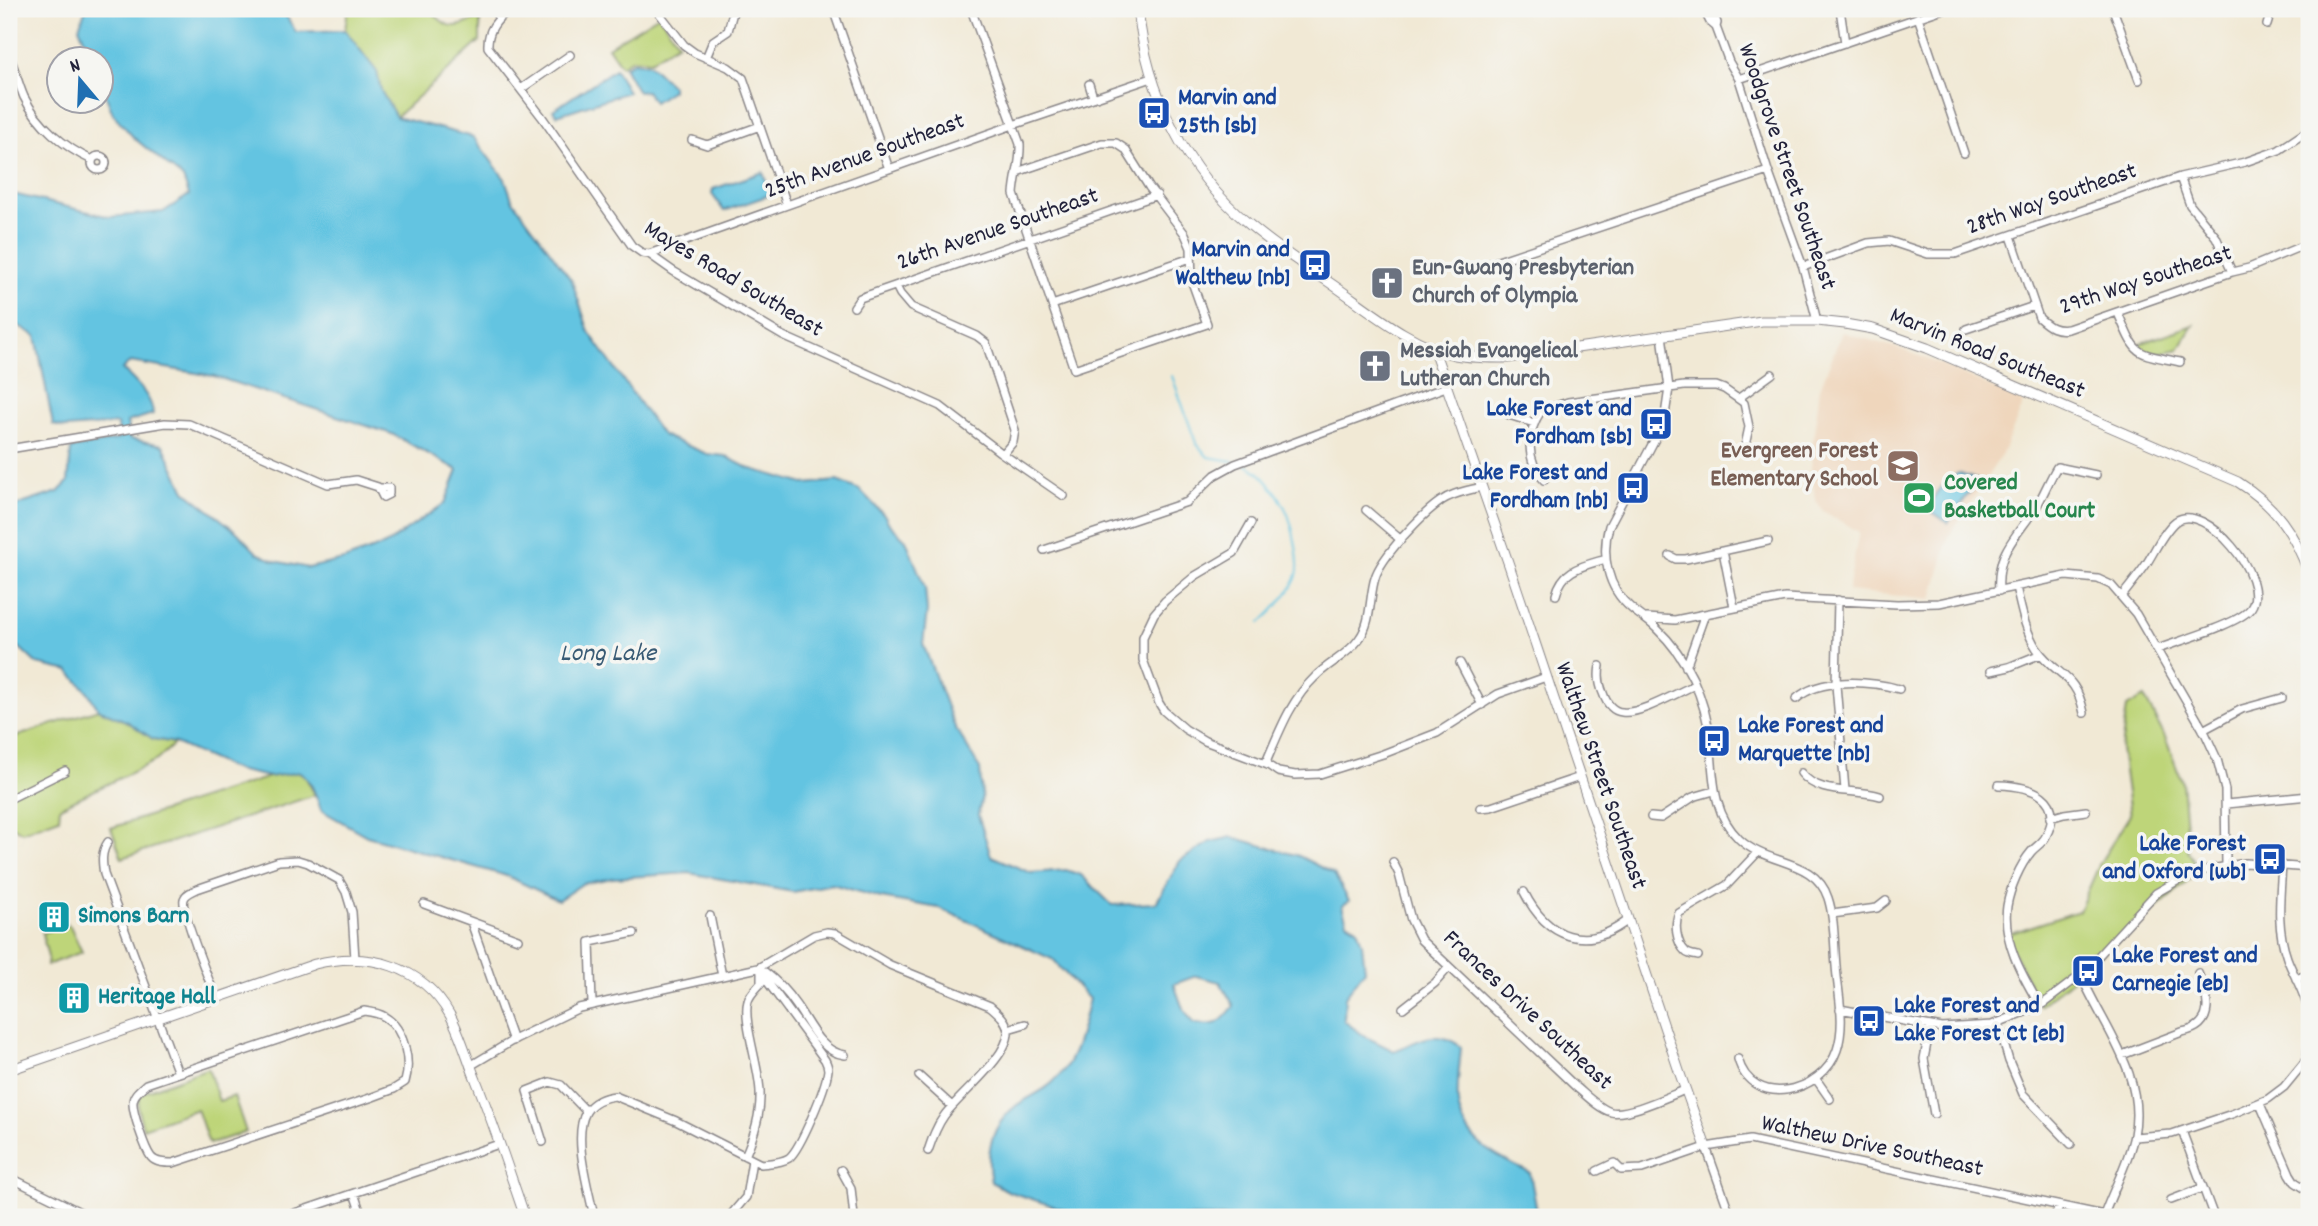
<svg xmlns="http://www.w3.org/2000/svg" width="2318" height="1226" viewBox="0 0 2318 1226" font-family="Dekko,sans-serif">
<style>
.built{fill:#efd6bc}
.green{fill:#bed579;stroke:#707c5a;stroke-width:2}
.water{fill:#63c4e1;stroke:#42738e;stroke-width:2;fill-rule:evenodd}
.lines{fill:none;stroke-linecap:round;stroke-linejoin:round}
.stream{stroke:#63c4e1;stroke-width:2}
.minor-casing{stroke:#8a8688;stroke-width:10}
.tertiary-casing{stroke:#8a8688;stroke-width:11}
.minor{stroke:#fff;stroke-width:7}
.tertiary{stroke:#fff;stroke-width:9}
.labels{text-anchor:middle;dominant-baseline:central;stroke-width:7;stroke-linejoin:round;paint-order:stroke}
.transit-label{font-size:24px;font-weight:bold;fill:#164399;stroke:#f6f6f2;text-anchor:start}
.street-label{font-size:24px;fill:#22223b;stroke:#f6f6f2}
.worship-label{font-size:24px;font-weight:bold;fill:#5b616d;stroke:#f6f6f2;text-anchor:start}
.education-label{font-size:24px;font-weight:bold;fill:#785e54;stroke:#f6f6f2;text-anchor:end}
.leisure-label{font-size:24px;font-weight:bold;fill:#27864d;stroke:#f6f6f2;text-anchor:start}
.culture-label{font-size:24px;font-weight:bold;fill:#0d838f;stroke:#f6f6f2;text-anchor:start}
.water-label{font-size:26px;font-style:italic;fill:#395b75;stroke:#f6f6f2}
</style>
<rect width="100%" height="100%" fill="#f6f6f2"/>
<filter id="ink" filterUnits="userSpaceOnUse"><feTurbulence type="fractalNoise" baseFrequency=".0143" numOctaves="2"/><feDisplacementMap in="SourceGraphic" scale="14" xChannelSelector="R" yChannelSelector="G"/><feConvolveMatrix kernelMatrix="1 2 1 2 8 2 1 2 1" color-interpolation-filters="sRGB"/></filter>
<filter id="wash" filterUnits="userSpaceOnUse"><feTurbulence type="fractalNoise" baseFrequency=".00686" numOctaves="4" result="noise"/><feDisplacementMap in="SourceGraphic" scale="28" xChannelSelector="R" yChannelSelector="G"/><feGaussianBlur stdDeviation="1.57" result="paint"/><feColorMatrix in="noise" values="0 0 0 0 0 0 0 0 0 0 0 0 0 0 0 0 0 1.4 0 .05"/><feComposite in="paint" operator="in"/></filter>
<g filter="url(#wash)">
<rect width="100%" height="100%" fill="#f1e9d5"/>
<path class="built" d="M1842 332 1904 350 1940 364 2024 403 2002 454 1949 536 1932 599 1848 591 1859 532 1823 511 1817 503 1811 477 1812 448 1820 388Z"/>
<path class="green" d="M348 9H428C451 30 451 30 480 18V41L396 117 381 91 377 72 345 30Z
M659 15 678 43 650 61 632 59 621 66 608 47Z
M2193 325 2179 349C2164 352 2149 357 2136 345Z
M2144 697 2165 737 2182 782 2188 851 2200 871 2040 1006 2010 946 2008 934 2079 911 2101 861 2130 815 2121 749 2127 707Z
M98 709 128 722 153 739 175 743 157 760 60 807 59 818 22 832 9 824V739Z
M300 772 305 776 315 795 122 858 111 828 269 777Z
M66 924 70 926 82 952 47 965 48 957 42 933Z
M208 1068 219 1101 234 1096 246 1132 209 1144 197 1109 143 1128C139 1114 135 1106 141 1093Z"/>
<path class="water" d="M84 9H275L285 14 296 32 345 30 377 72 381 91 396 117 473 137 505 179 512 199 572 281 589 332 662 435 707 454 725 456 748 468 804 484 837 481 860 490 885 516 889 524 906 540 925 588 927 611 923 644 954 725 980 769 982 797 978 815 991 856 1031 873 1066 870 1081 875 1112 905 1156 903 1180 861 1210 842 1232 837 1299 856 1334 874 1349 901 1342 906 1347 922 1357 928 1362 944 1365 970 1345 997 1344 1021 1366 1037 1394 1051C1419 1041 1436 1027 1461 1047 1460 1063 1455 1094 1459 1109 1467 1145 1500 1158 1530 1173L1538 1217H1074L1069 1211 1010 1192 991 1182C985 1152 991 1125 1017 1105 1028 1097 1043 1092 1053 1082 1077 1061 1081 1029 1089 999L1052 959 939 908 881 898 832 884 793 892 689 873 612 878 582 884 558 900 507 876 367 836 321 810C316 796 312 781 300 772L269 777 236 770 175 743 153 739 128 722 98 709 88 692 69 671 37 664 19 647 9 642V508L58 492 68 482 71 449 119 439 117 424 66 428 53 425 36 336 9 320V193L110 217 163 212 189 195 183 178 134 138 113 114 102 86V60L92 59 79 27 85 11ZM130 362 214 376 392 434 458 470 445 503 385 545 344 560 308 568 275 561 257 553 237 532 185 491 163 445 130 439 127 422 153 414C152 396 135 382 122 369ZM1196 976 1220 982 1234 1006C1220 1024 1217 1027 1193 1023L1182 1006 1174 984Z
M633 62 649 64 672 86V90L654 102 646 91 638 92 624 67Z
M615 69 628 92 557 115 553 110Z
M763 172 769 192 767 196 724 211 712 194 713 189Z
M1958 473 1978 480 1948 523 1931 511C1930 494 1945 482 1958 473Z"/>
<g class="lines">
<path class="stream" d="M1172 376 1196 443 1208 457 1233 461
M1246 465C1262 471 1279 494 1286 510 1292 522 1301 563 1297 575 1294 589 1271 613 1260 623"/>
</g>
</g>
<g filter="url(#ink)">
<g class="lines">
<defs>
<path id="minor" d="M493 9 499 18
M509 9C497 20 487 30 488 47L542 117 632 246 642 253 649 254 673 271 783 336 940 406 1000 452 1064 496
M656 9 684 45 695 53 728 67 743 78 787 205
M833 9 889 169
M971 9 1020 144C1021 161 1015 177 1014 194L1074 369 1207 324 1192 282 1191 248 1185 234 1149 187 1125 149 1116 143H1102L1017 172
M1708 9H1712L1717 23 1716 27 1710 22 1705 12Z
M1840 9 1845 43
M2113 9 2139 80
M605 12 609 9
M1918 17 1964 153
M2267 25 2270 15 2276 9
M1716 27 1729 62 1739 79 1768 171 1803 267 1817 321
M9 55C15 69 18 83 24 97 37 124 65 148 92 160
M706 58 713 41 728 31 733 12
M1739 79 1943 9
M1089 84 1093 97
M521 89 570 55
M692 140 707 145 760 126
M92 163a7 7 0 1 1 14 0a7 7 0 1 1-14 0Z
M2180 177 2190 205 2216 237 2232 272
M2011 236 2039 318C2049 327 2055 331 2068 329L2232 272 2249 268 2309 243
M649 254 1013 125 1152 78
M1803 267 1868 243 1889 241 1928 254H1955L2180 177 2245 162 2279 150 2309 130
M1468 271 1768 171
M896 286 900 294 911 307 977 336 986 343 1015 430 1013 442 1003 454
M1052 305 1191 258
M854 307 860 298 1157 195
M2118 313C2137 358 2134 352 2180 362
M1966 329 2034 306
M1662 335 1669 388 1664 422 1609 526C1601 555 1607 588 1631 608 1639 615 1648 620 1656 628 1671 642 1684 660 1693 679 1701 697 1708 720 1710 740 1714 776 1711 812 1739 839 1767 866 1815 858 1828 898 1835 919 1834 944 1836 966 1838 994 1846 1023 1837 1050 1823 1093 1752 1110 1738 1059
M1739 398 1772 374
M1509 415 1534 423
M9 449 165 423 189 424 328 484 356 480 378 487 383 497 389 494V488H380
M1544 480C1526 461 1526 433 1541 411L1568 402 1684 386H1716L1724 389 1744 403 1749 427 1745 446
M1366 510 1401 540
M1251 523 1234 553 1195 576 1165 601 1154 614 1143 637V660L1159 703 1164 711 1185 729 1205 741 1268 765 1278 772 1295 775 1320 774 1383 754 1437 733 1498 694 1546 677
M1044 550 1187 502 1215 475 1235 464 1446 387
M1723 551 1734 607
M1670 556 1676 559H1686L1768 541
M2016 587C2021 608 2025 631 2037 649 2057 677 2076 673 2084 713
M1999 591C1996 551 2016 538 2036 507 2044 494 2049 480 2057 467L2096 475
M1556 595C1562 569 1583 566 1606 559
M2122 596C2130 586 2138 576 2145 566 2154 553 2163 531 2176 521 2205 501 2271 579 2251 608 2240 624 2178 641 2158 649
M1838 600 1836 685 1845 790
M1647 618 1675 620 1705 614
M1460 663 1482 705
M1600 666C1598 676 1599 684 1603 693 1606 702 1612 711 1622 712 1640 715 1678 692 1695 685
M1686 667 1705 614 1785 598 1897 604 1939 603 2066 576 2098 579 2111 585 2136 614 2205 733 2217 759 2225 790 2226 865
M1991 671 2009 667 2041 654
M1796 699C1820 677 1870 681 1899 689
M2203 730 2242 709 2282 698
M1268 765 1267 760C1280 730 1291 700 1315 677 1328 663 1348 655 1359 639 1372 622 1369 597 1375 578 1381 557 1422 514 1441 501 1452 493 1467 491 1481 487
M1801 773C1819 796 1853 788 1880 796
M1999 785C2031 786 2066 797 2046 836 2043 843 2036 846 2031 852 2020 865 2010 888 2007 906 2002 942 2022 975 2040 1006
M9 799 65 771
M2226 804 2309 796
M1480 808 1491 807 1580 777
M1651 817 1661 818 1693 797 1714 791
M2050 818 2064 814 2086 811
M108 842C101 852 102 862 104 874L178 1073
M1393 862 1399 874 1411 920 1421 940 1575 1086C1585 1094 1598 1108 1611 1112 1627 1116 1669 1096 1685 1090
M2282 865C2280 898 2276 927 2287 958 2294 977 2306 994 2309 1014
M1524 892C1547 938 1586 953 1628 920
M424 904 518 939
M1832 914 1877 908 1886 901
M710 916 722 976
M471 922 513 1041
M1698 956C1694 955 1689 955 1686 952 1676 943 1674 924 1679 913L1727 885 1757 853
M761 972H765C777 981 787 992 796 1005 809 1023 820 1052 845 1055
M2296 979 2309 974
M216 998C210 983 180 909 184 899 186 893 192 892 197 889L279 861 298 860 308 863 339 880 346 892 352 912 355 959
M592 1004 590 942 634 933
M1403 1008 1435 983 1449 967
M1840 1009 1942 1028 1992 1025 2040 1006 2081 975 2156 893 2177 881 2200 871 2246 863 2309 868
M364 1011C372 1012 379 1013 385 1017 405 1029 411 1062 405 1082L394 1089 370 1098 173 1163C165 1163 156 1163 151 1157 145 1149 132 1112 133 1102 133 1094 141 1089 146 1084Z
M1998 1023 2009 1061 2023 1094 2071 1144
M1930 1027 1924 1059 1934 1114
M1008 1029 1025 1024
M2122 1055 2182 1032C2216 1026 2209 997 2198 973
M470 1066 517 1038 579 1008 758 968 814 935 827 932 835 933 890 965 990 1006C998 1013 1007 1020 1008 1031 1010 1056 958 1096 944 1116 936 1127 932 1139 928 1151
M919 1076 952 1106
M1816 1079 1830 1099
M2260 1104 2290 1174 2295 1182 2309 1191
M2182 1131 2214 1217
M2134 1137 2172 1134 2232 1114 2268 1099 2284 1087 2307 1059 2309 1034
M543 1142 527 1091 550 1082 561 1085 586 1111
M1706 1147 1731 1217
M745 1156C754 1136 761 1115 760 1093 760 1069 742 1020 748 1001 750 994 756 989 761 983V975
M841 1170 851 1188 854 1217
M1597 1171 1614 1163 1621 1170 1642 1169 1706 1147 1750 1140 2104 1215C2113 1190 2129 1161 2134 1135 2146 1075 2103 1027 2081 975
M9 1177 90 1217
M354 1193 362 1217
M2171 1200 2202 1188
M283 1217 499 1144
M594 1217C589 1190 572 1137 586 1112 592 1102 604 1097 615 1096L676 1121 761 1164C770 1163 781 1163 789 1158 801 1148 826 1087 828 1070 828 1066 827 1064 825 1060L761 973
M729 1217 746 1197 752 1160
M2054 1217 2060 1206"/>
<path id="tertiary" d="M1138 9C1147 93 1184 170 1250 225 1277 248 1307 267 1336 287 1372 312 1411 345 1455 355 1473 358 1491 358 1508 358L1762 321H1817L1845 324 1873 329 1927 348 2238 482C2275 505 2295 534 2309 574
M1433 347 1509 565 1680 1074 1706 1147
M9 1070 315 964C367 951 422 965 450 1015 461 1035 467 1058 476 1080 494 1125 509 1171 525 1217"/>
</defs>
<use href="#minor" class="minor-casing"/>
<use href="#tertiary" class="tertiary-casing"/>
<use href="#minor" class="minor"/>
<use href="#tertiary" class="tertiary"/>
</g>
</g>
<defs>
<symbol id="bus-square" viewBox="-11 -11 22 22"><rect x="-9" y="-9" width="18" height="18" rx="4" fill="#1a4fb4" stroke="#f6f6f2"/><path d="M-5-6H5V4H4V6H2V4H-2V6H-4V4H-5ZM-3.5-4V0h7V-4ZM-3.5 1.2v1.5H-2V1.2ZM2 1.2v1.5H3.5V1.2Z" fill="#fff"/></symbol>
<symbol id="church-square" viewBox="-11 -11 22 22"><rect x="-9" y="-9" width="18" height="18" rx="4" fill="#6b7280" stroke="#f6f6f2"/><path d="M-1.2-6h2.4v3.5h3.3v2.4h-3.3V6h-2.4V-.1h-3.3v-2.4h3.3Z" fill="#fff"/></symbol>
<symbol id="school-square" viewBox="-11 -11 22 22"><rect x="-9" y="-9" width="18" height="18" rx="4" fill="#8d6e63" stroke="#f6f6f2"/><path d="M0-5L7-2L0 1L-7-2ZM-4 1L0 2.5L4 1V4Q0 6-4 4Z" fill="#fff"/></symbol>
<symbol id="stadium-square" viewBox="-11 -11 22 22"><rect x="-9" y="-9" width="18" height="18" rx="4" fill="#2e9e5b" stroke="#f6f6f2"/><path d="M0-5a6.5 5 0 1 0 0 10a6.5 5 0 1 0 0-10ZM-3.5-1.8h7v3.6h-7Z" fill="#fff"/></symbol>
<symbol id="building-square" viewBox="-11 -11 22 22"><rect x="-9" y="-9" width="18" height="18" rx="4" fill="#0f9aa8" stroke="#f6f6f2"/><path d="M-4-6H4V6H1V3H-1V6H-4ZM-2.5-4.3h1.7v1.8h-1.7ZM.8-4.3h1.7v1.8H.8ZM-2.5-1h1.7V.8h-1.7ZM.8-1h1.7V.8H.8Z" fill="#fff"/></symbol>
</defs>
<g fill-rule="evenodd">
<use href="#bus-square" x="1135" y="94" width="38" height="38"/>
<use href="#bus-square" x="1296" y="246" width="38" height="38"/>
<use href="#church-square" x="1368" y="264" width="38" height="38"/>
<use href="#church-square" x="1356" y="347" width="38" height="38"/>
<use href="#bus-square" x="1637" y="405" width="38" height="38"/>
<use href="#school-square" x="1884" y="447" width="38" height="38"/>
<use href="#bus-square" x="1614" y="469" width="38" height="38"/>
<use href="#stadium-square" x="1900" y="479" width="38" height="38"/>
<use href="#bus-square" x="1695" y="722" width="38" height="38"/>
<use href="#bus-square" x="2251" y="840" width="38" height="38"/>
<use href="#building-square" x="35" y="898" width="38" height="38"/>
<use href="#bus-square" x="2069" y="952" width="38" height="38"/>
<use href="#building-square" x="55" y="979" width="38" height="38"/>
<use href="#bus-square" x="1850" y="1002" width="38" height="38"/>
</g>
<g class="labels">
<g class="transit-label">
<text x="1178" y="99">Marvin and<tspan x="1178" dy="28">25th [sb]</tspan></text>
<text x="1290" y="251" text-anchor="end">Marvin and<tspan x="1290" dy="28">Walthew [nb]</tspan></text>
<text x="1632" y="410" text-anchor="end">Lake Forest and<tspan x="1632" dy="28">Fordham [sb]</tspan></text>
<text x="1608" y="474" text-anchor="end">Lake Forest and<tspan x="1608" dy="28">Fordham [nb]</tspan></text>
<text x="1738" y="727">Lake Forest and<tspan x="1738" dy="28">Marquette [nb]</tspan></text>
<text x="2246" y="845" text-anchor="end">Lake Forest<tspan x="2246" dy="28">and Oxford [wb]</tspan></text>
<text x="2112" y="957">Lake Forest and<tspan x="2112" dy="28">Carnegie [eb]</tspan></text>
<text x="1894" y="1007">Lake Forest and<tspan x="1894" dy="28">Lake Forest Ct [eb]</tspan></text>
</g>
<g class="street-label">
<text transform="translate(865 157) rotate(-20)">25th Avenue Southeast</text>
<text transform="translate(1786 167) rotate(71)">Woodgrove Street Southeast</text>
<text transform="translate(2052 200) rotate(-19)">28th Way Southeast</text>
<text transform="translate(998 230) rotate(-19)">26th Avenue Southeast</text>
<text transform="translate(733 280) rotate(31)">Mayes Road Southeast</text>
<text transform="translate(2146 281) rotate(-18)">29th Way Southeast</text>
<text transform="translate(1987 354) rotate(22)">Marvin Road Southeast</text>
<text transform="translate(1600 776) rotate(71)">Walthew Street Southeast</text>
<text transform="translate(1527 1011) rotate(43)">Frances Drive Southeast</text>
<text transform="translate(1872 1147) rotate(12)">Walthew Drive Southeast</text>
</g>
<g class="worship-label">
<text x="1412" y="269">Eun-Gwang Presbyterian<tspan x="1412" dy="28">Church of Olympia</tspan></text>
<text x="1400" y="352">Messiah Evangelical<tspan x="1400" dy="28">Lutheran Church</tspan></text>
</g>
<g class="education-label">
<text x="1878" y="452">Evergreen Forest<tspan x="1878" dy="28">Elementary School</tspan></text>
</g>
<g class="leisure-label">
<text x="1944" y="484">Covered<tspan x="1944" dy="28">Basketball Court</tspan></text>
</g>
<g class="culture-label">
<text x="78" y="917">Simons Barn</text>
<text x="98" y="998">Heritage Hall</text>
</g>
<g class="water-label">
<text x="608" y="654">Long Lake</text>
</g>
</g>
<rect width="2318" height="1226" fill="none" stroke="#f6f6f2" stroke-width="35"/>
<g transform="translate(80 80) rotate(341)"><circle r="33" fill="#f6f6f2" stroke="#a1a1a9" stroke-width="2"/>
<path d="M0-5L12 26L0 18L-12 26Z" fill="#1f6fb2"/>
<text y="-10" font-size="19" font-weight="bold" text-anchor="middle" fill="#22223b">N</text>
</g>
</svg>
